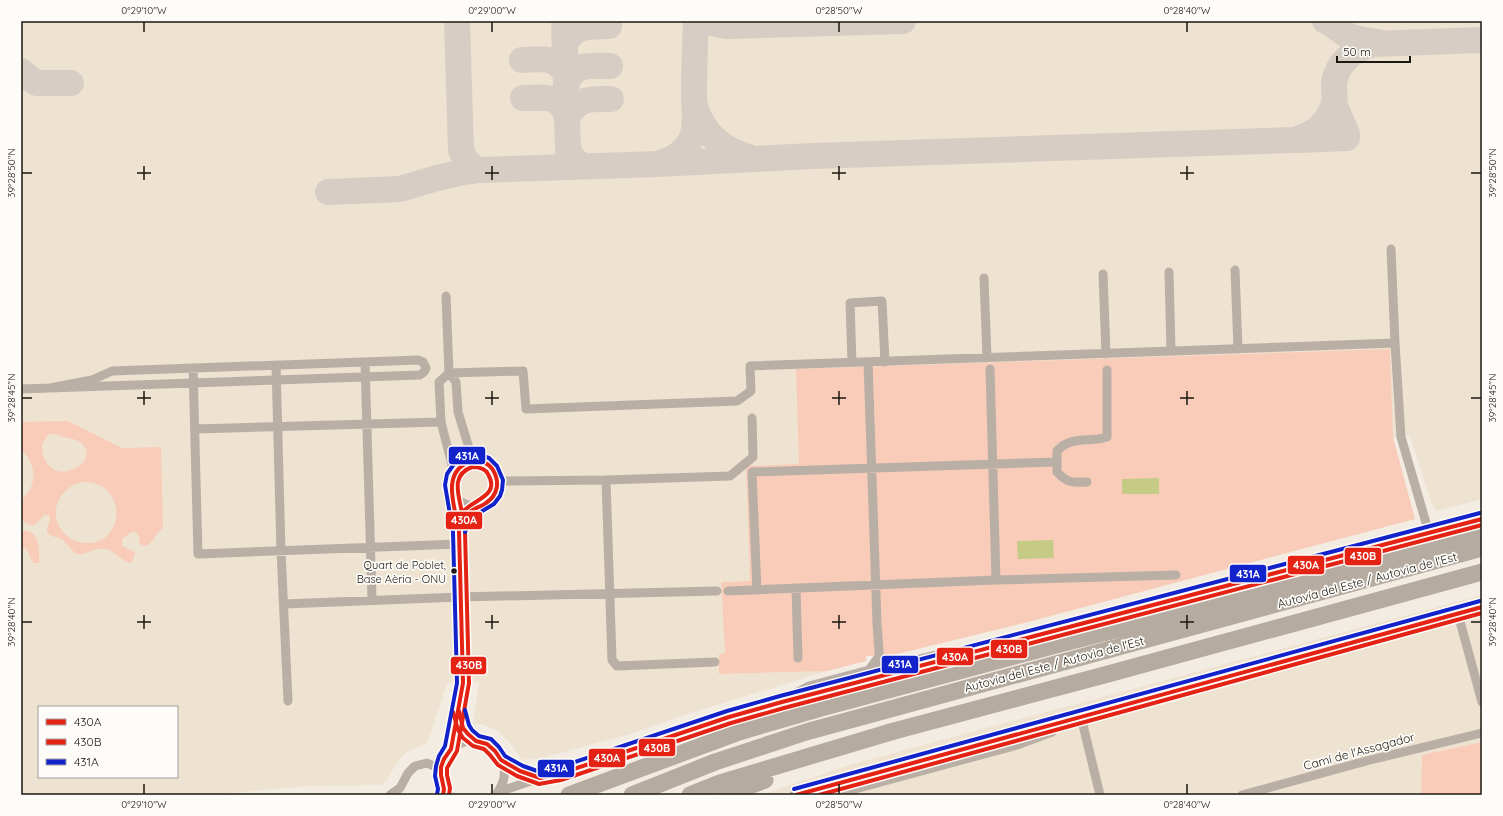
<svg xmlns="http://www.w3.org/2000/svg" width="1503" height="816" viewBox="0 0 1503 816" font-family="Quicksand,sans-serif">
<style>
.built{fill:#eee2d1;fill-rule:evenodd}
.green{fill:#f8ccb8;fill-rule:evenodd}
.water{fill:#c5cb85}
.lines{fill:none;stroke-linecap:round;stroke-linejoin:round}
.taxiway{stroke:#d6cec5;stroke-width:26}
.street{stroke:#b9afa5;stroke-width:9}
.secondary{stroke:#b8aca2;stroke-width:13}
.highway{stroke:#b6aba1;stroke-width:17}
.bus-1-casing{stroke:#fefcf8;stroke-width:7}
.bus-2-casing{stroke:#fefcf8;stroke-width:7}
.bus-3-casing{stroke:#fefcf8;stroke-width:7}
.bus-1{stroke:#e42315;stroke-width:4}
.bus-2{stroke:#e42315;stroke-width:4}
.bus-3{stroke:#1323cc;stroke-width:4}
.ticks{fill:none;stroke:#1b1711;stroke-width:1.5}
.bus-dot{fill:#1b1711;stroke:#fefcf8;stroke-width:1.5}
.labels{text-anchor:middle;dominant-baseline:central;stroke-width:3.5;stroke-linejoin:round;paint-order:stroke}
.bus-label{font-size:11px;fill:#1b1711;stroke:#fefcf8;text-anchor:end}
.street-label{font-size:12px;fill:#1b1711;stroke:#fefcf8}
.line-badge{stroke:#fefcf8;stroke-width:1.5}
.badge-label{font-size:11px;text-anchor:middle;font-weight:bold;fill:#fff}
.neatline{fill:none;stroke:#1b1711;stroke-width:1.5}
.ticks-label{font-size:10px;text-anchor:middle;fill:#1b1711}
</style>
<rect width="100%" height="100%" fill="#f3ece2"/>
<path class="built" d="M21 21H1482V499L1436 511 1431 502 1410 436 1393 437 1390 349 797 369 799 465 746 467 750 581 721 582 725 654H719V674L827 671 684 715 627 735 544 757 522 760 508 740 500 733 492 728 481 724H473L479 682 447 683 427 744 415 748 404 754 395 766 387 780 381 785 308 786 222 794 194 795H21ZM39 707H177V777H39Z
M1482 595V742L1422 755 1421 795H761L849 765Z"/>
<path class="green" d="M1390 349 1393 437 1415 519 1028 622 893 655 866 656V661L827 671 719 674V654L725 653 721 582 750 581 746 466 799 464 796 369Z
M68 421 122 448 161 447 163 528C155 532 151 552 140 544L139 536 136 532H131L122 539V546L135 552 133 560 131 563C121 562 115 550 105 549 94 547 86 556 76 554L62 539 52 536 47 533C46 526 52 521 49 515H44C35 525 34 530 21 519V500C38 487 37 463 21 450V422ZM50 434C58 433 57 435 64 437 68 439 72 438 76 440 89 446 90 458 79 466 51 486 30 447 50 434ZM82 482C128 480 127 546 84 543 75 542 66 537 61 529 48 510 61 487 82 482Z
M21 531C39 528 40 549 39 563H33L26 548 21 551Z
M1482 742V795H1421L1422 755Z"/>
<path class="water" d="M1159 478V494H1122V479Z
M1053 540 1054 558 1018 559 1017 541Z"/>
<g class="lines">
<path class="taxiway" d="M457 21 461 150C465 160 469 166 478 170
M564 21 568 150 575 161 584 166
M709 21 716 24 726 26 903 21
M1325 21C1334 24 1339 31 1347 35 1358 40 1371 41 1382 43
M565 44C575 24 589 27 609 26
M522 60C540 59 558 55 566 76
M21 71 36 83H71
M566 85C574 62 589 66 610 66
M523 98C545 98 560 93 567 118
M695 106C703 133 722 150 749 157
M567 118C578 97 590 99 611 99
M1299 140 1347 138V134L1334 103
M660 163C674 159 686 151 692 137 697 123 694 109 694 94 694 70 695 45 696 21
M328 192 400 189 437 178 463 172 478 170 658 164 813 156 1295 140C1315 133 1328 124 1334 103 1336 96 1333 89 1334 82 1338 62 1353 50 1372 44L1482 40"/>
<path class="street" d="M1235 270 1238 349
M1169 272 1171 351
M1103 274 1106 354
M984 278 987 358
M446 296 449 373 456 382 458 412 473 461
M1395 343 1401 437 1429 533
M365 362 372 600
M852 362 850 303 882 301 885 362
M868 362 877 623 880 666 877 677
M276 365 281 551 288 701
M193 368 198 554 459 544
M990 369 996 580
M21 389 420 375 424 372 426 368 423 362 418 360 112 371 92 380 50 388
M195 429 441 422
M454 473 441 422 439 382 449 373 523 371 526 409 737 401 751 391 750 366 1395 343 1391 249
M606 480 612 660 617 666 715 662
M497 481 606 480 730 476 753 457 752 418
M1087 482C1073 483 1067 483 1057 472V451C1071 435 1089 443 1107 437V370
M453 493C460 503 466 506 478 506
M796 588 798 658
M757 590 752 472 1056 462
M728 591 996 580 1176 575
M284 604 460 597 717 591
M1458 614 1482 702
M879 656C884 660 887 665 894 665L948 652 961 650
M789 697 809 686 869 670 879 656
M460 715 463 728 476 741
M1081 717 1100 795
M451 749 463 683 459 531 451 486C452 457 489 451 496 477 500 488 494 500 483 505 478 507 474 508 470 512 465 517 462 525 459 531
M501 760 520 771 540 778
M498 792 540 778 559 774 729 717 1482 519
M390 795 400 788 408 773 415 766 427 763 440 769
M450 795C442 786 438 775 442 764 461 715 526 754 497 793
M833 795 1017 745 1052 732 1057 724
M1242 795 1370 760 1482 733"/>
<path class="secondary" d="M796 795 1482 607"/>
<path class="highway" d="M569 795 739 732 821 708 1060 644 1190 611 1326 573 1482 536
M632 795 715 762 806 732 1482 548
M690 795 720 783 894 731 1108 674 1482 572
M726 795 765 780"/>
<defs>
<path id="bus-1" d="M471 461C480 461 488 462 493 470 500 482 498 495 486 503 481 507 475 507 470 512 465 517 462 525 459 531 455 506 440 472 471 461Z
M459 711 463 728 468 734 476 741 487 744 495 751 501 760 520 771 540 778 559 774 729 717 782 702 1482 519
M443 795 444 789 441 775V767L444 759 451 749 463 683 459 531
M796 795 1482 607"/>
<path id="bus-2" d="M472 467C479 467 485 468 488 474 501 497 472 499 462 513 459 495 450 475 472 467Z
M453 712 458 730 463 738 473 746 484 749 490 755 498 765 517 776 539 784 561 780 731 723 784 708 1482 525
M449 795 450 788 447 775V768L457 751 469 683 465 532
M819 795 1482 613"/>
<path id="bus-3" d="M465 710 469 725 472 730 479 736 491 739 499 747 505 756 523 766 540 772 557 768 727 711 780 696 1480 513
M794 789 1480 601
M437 794 438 789 435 776 436 766 439 756 445 746 457 683 453 532 445 485 447 474 454 464 461 458 469 455H480L489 458 497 466 503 480 502 490 500 496 494 504 474 516 465 532"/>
</defs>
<use href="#bus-1" class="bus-1-casing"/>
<use href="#bus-2" class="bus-2-casing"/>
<use href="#bus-3" class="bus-3-casing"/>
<use href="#bus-1" class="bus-1"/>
<use href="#bus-2" class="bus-2"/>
<use href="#bus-3" class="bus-3"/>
</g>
<path class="ticks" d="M144 22V32M492 22V32M839 22V32M1187 22V32M144 166V180M492 166V180M839 166V180M1187 166V180M22 173H32M137 173H151M485 173H499M832 173H846M1180 173H1194M1471 173H1481M144 391V405M492 391V405M839 391V405M1187 391V405M22 398H32M137 398H151M485 398H499M832 398H846M1180 398H1194M1471 398H1481M144 615V629M492 615V629M839 615V629M1187 615V629M22 622H32M137 622H151M485 622H499M832 622H846M1180 622H1194M1471 622H1481M144 784V794M492 784V794M839 784V794M1187 784V794"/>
<circle class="bus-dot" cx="454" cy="571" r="3.5"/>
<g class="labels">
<g class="bus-label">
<text x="446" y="565">Quart de Poblet,<tspan x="446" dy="14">Base Aèria - ONU</tspan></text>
</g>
<g class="street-label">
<text transform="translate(1367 580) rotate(-15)">Autovía del Este / Autovia de l'Est</text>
<text transform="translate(1054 664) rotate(-15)">Autovía del Este / Autovia de l'Est</text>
<text transform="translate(1359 751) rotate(-15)">Camí de l'Assagador</text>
</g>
</g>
<g class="line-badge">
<rect x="448" y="446" width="38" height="19" rx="4" fill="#1323cc"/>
<rect x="445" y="511" width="38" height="19" rx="4" fill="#e42315"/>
<rect x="1344" y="547" width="38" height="19" rx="4" fill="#e42315"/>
<rect x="1287" y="555" width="38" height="20" rx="4" fill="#e42315"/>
<rect x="1229" y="564" width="38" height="19" rx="4" fill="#1323cc"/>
<rect x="990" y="639" width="38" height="20" rx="4" fill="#e42315"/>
<rect x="936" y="647" width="38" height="19" rx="4" fill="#e42315"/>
<rect x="881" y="655" width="38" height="19" rx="4" fill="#1323cc"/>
<rect x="450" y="656" width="37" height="19" rx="4" fill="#e42315"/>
<rect x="638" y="738" width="38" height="19" rx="4" fill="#e42315"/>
<rect x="588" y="748" width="38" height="20" rx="4" fill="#e42315"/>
<rect x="537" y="759" width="38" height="19" rx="4" fill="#1323cc"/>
</g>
<g class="badge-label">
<text x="467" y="460">431A</text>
<text x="464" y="524">430A</text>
<text x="1363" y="560">430B</text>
<text x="1306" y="569">430A</text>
<text x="1248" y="578">431A</text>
<text x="1009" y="653">430B</text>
<text x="955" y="661">430A</text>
<text x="900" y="668">431A</text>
<text x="469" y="669">430B</text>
<text x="657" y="752">430B</text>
<text x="607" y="762">430A</text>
<text x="556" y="772">431A</text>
</g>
<rect width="1503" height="816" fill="none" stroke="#fefcf8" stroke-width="44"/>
<rect x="38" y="706" width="140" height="72" fill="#fefcf8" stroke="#a3a09c"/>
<rect x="46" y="719" width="20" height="6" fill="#e42315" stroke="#a3a09c"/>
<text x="74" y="726" font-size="12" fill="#1b1711">430A</text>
<rect x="46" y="739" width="20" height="6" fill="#e42315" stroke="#a3a09c"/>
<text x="74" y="746" font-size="12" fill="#1b1711">430B</text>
<rect x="46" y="759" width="20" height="6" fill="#1323cc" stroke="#a3a09c"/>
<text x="74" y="766" font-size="12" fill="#1b1711">431A</text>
<path d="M1337 56v6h73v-6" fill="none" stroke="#1b1711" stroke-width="2"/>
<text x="1343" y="56" font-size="12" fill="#1b1711" stroke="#fefcf8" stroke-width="3" paint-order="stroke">50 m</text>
<rect x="22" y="22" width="1459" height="772" class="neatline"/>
<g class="ticks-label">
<text x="144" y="14">0°29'10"W</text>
<text x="492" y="14">0°29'00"W</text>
<text x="839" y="14">0°28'50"W</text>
<text x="1187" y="14">0°28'40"W</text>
<text transform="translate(11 173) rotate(-90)" y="4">39°28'50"N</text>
<text transform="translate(1492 173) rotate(-90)" y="4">39°28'50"N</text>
<text transform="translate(11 398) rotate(-90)" y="4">39°28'45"N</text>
<text transform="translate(1492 398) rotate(-90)" y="4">39°28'45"N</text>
<text transform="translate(11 622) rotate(-90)" y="4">39°28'40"N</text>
<text transform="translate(1492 622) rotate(-90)" y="4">39°28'40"N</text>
<text x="144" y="808">0°29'10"W</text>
<text x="492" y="808">0°29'00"W</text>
<text x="839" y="808">0°28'50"W</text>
<text x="1187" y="808">0°28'40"W</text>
</g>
</svg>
